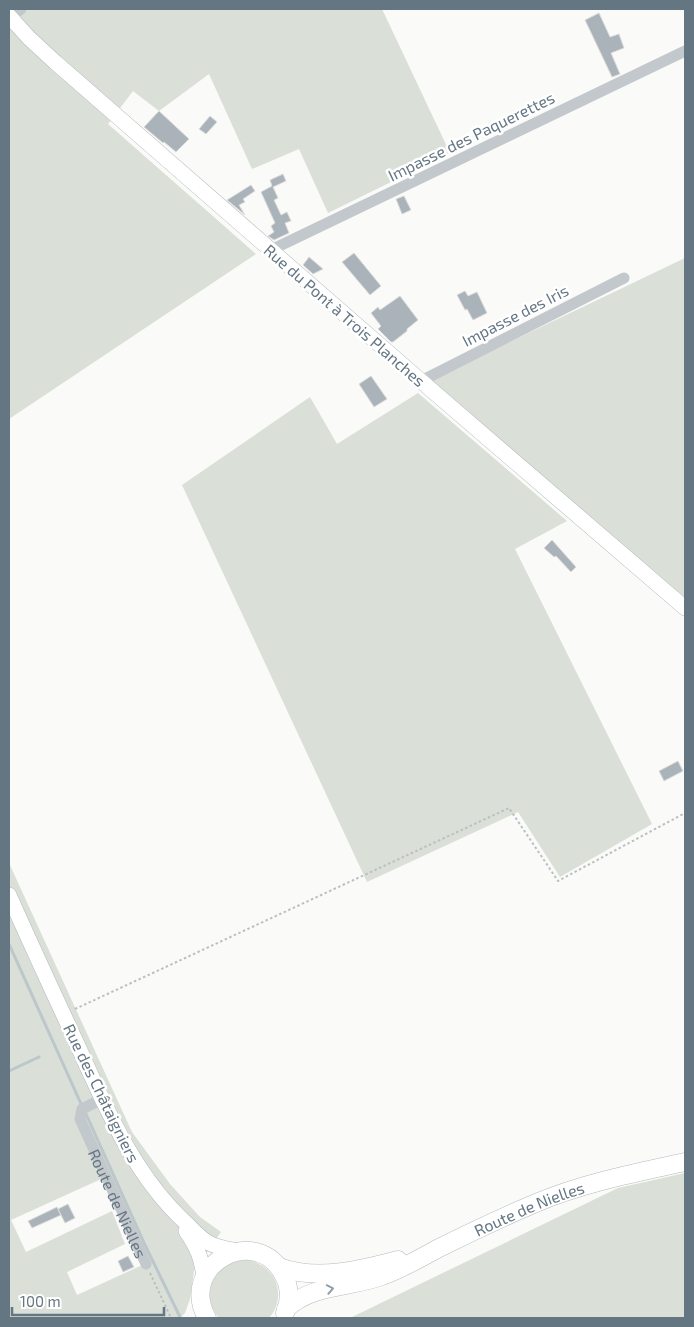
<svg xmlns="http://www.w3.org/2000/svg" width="694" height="1327" viewBox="0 0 694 1327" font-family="'Exo 2',sans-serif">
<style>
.green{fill:#dadfd7;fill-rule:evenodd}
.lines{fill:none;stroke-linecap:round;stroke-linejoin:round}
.stream{stroke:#bbc7cb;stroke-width:3}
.building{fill:#aab3b9;stroke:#dcdcda}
.secondary-casing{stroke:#b3babf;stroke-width:16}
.primary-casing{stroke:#b5babe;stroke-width:19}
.path{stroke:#bbbfc2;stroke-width:2;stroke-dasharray:2.5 2.5;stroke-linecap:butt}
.street{stroke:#c3c8cc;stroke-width:11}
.secondary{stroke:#fff;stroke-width:15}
.primary{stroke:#fff;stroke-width:18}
.oneway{stroke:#939fa8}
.labels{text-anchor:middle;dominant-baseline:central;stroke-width:5;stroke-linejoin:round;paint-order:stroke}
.street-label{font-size:16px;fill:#657683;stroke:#fff}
</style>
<rect width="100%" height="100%" fill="#fafaf8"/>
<path class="green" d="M9 9H382L450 153 328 213 299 149 252 169 209 74 159 111 133 91 108 124 256 254 9 419Z
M685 258V600L428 381Z
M418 393 567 521 515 549 652 824 560 877 518 812 367 882 182 485 310 397 337 444Z
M9 863 132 1132 170 1184 200 1217 221 1232 194 1271 190 1299 185 1313 180 1318H9ZM109 1177 149 1262 77 1295 67 1272 125 1244 112 1211 26 1252 11 1220 99 1180Z
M685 1173V1318H350L618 1188Z
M247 1260C276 1265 288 1296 269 1318H219C198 1294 216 1260 247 1260Z"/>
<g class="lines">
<path class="stream" d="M9 944 82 1106
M9 1071 39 1057
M86 1114 145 1245 180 1317"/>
</g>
<path class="building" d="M599 13 610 37 619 34 624 48 611 53 620 74 612 77 585 20Z
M159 111 189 139 176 152 164 142 163 143 144 127Z
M210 116 217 122 206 134 199 129Z
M283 174 286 181 273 187 278 198 274 200 281 215 287 212 291 221 285 223 289 233 274 240 268 236 274 232 271 226 275 223 261 192 272 186 270 180Z
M251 185 255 191 243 199 245 202 239 205 245 215 227 200Z
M404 196 411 210 402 214 396 199Z
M354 253 381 286 370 295 342 262Z
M309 257 323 269 313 274 303 265Z
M465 291 468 296 477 292 487 313 473 320 467 309 465 310 457 295Z
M400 296 418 320 407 329V331L393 342H391L378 329 381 326 371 313 378 307 380 310Z
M371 376 387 399 374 407 359 384Z
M552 540 576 567 571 572 556 556 554 557 544 548Z
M678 761 683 771 664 781 659 771Z
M68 1204 75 1218 65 1223 58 1209Z
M57 1207 61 1215 32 1228 28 1221Z
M128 1256 134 1267 123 1272 118 1261Z"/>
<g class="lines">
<defs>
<path id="secondary" d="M9 16 29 38 55 62 421 381 685 608
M9 895C31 945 54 994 77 1044 106 1108 134 1176 187 1224 193 1230 199 1237 207 1242 217 1248 228 1249 239 1251
M186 1231C197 1247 202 1258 204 1278"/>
<g id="primary">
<path d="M279 1267C317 1281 360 1270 398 1260"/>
<path id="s2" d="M286 1309C311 1284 351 1288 382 1276 402 1269 420 1258 439 1248 471 1232 503 1217 536 1203 583 1183 635 1173 685 1162"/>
<path d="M207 1318C177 1264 258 1222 284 1276 290 1287 290 1301 285 1313"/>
</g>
</defs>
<use href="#secondary" class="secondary-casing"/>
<use href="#primary" class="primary-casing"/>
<path class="path" d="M75 1009 509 808 558 881 685 813
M150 1273 171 1318"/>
<g class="street">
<path d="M9 18 21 9"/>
<path d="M271 250 685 51"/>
<path d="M421 381 624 278"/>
<path id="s1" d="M102 1099 82 1109 80 1119 146 1264"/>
</g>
<use href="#secondary" class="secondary"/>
<use href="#primary" class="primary"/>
</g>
<defs><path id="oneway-chevron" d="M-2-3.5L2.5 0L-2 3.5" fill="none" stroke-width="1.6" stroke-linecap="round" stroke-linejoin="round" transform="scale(1.25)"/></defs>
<use class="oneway" href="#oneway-chevron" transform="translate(330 1289) rotate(-11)"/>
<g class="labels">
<g class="street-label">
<text transform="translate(471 136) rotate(-26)">Impasse des Paquerettes</text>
<text transform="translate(345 315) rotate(41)">Rue du Pont à Trois Planches</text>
<text transform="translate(515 315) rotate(-27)">Impasse des Iris</text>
<text transform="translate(102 1093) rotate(64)">Rue des Châtaigniers</text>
<text stroke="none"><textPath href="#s1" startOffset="125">Route de Nielles</textPath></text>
<text stroke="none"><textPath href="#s2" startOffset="265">Route de Nielles</textPath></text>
</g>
</g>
<rect width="694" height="1327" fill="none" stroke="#657683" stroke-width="20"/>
<path d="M12 1307v8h152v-8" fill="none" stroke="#657683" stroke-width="2.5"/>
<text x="20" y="1307" font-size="15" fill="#657683" stroke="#ffffff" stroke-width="4" paint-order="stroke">100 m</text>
</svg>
